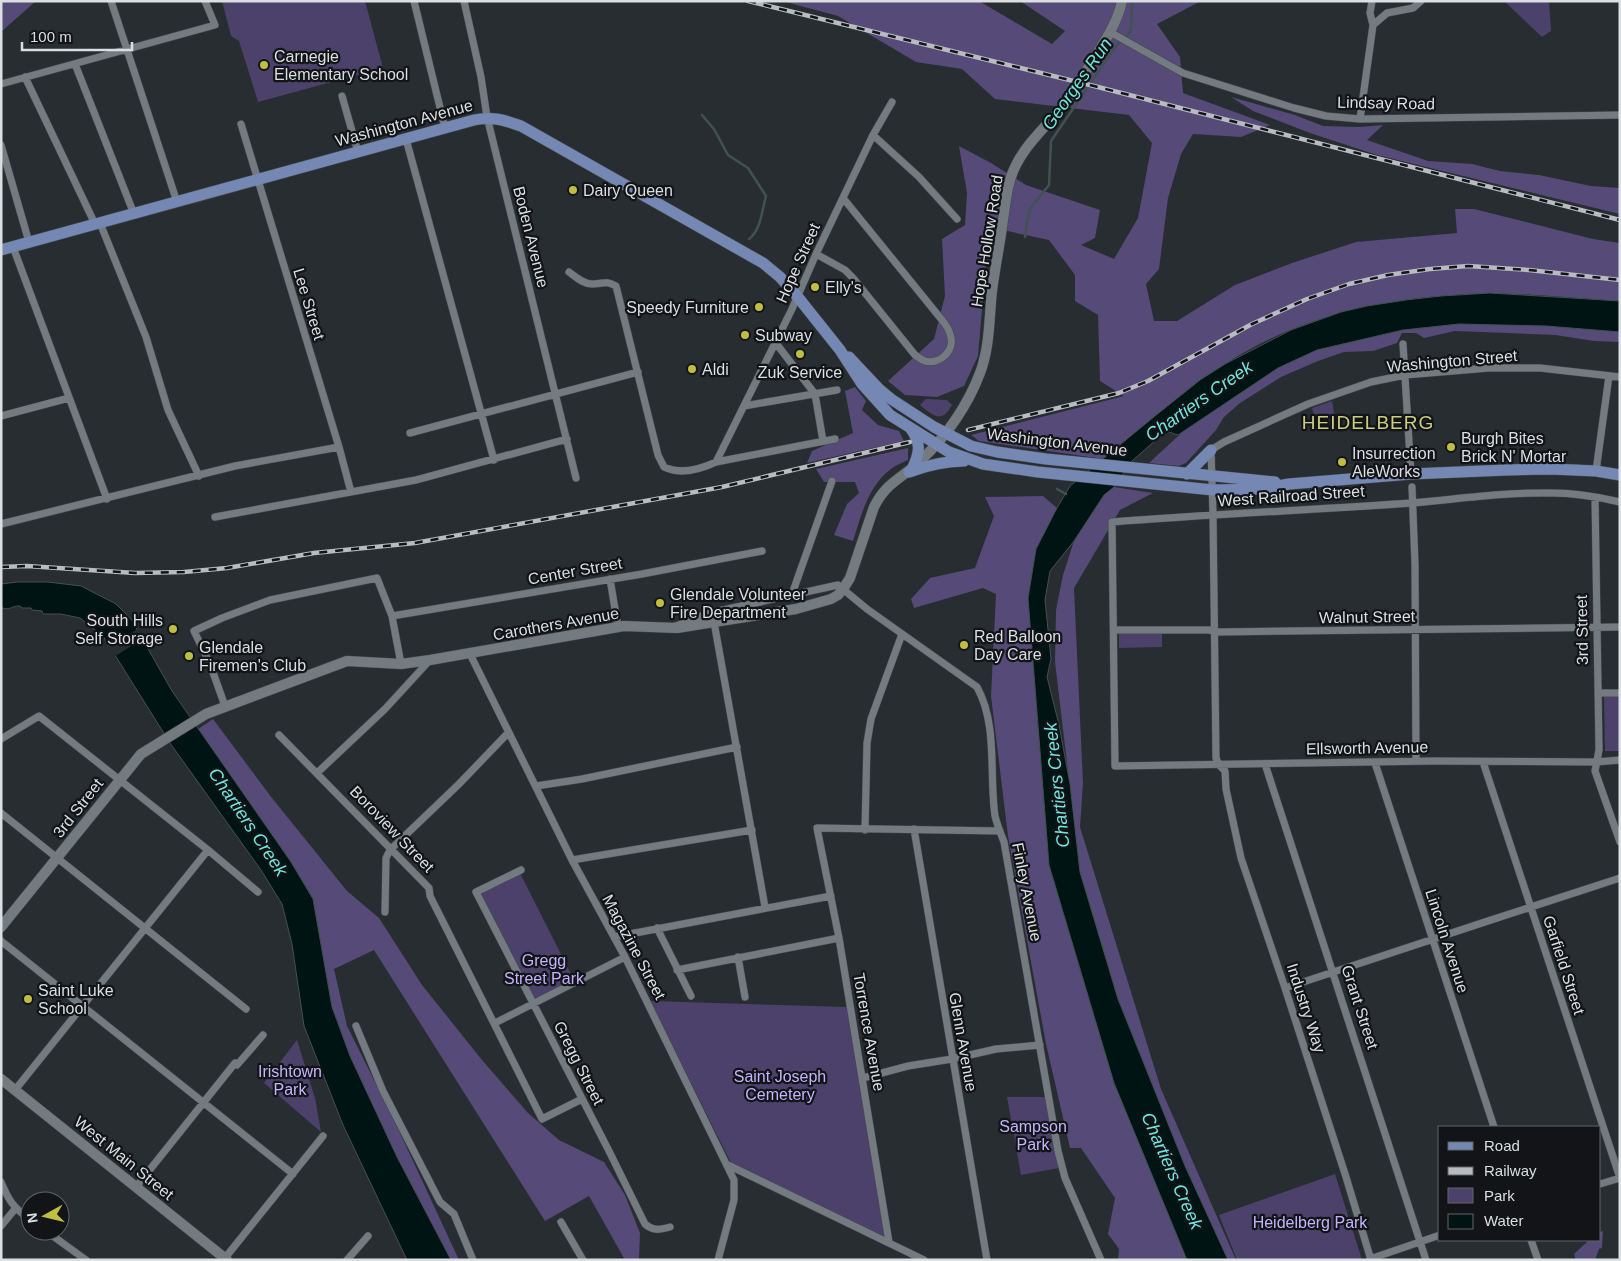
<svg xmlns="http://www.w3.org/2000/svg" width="1621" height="1261" viewBox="0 0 1621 1261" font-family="Helvetica,sans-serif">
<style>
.green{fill:#4b416b}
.forest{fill:#554a78}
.water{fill:#001413;stroke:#425151}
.pier{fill:#272d31}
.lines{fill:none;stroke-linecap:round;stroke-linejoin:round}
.stream{stroke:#425151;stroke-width:2.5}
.street-casing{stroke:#454a4d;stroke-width:8}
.secondary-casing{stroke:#454a4d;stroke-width:11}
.primary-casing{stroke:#454a4d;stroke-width:12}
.street{stroke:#747b80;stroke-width:7}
.secondary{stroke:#747b80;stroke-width:10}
.primary{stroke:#7587b3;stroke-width:11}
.rail-casing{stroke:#b8bcc0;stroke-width:4.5}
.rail{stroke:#121417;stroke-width:2.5;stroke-dasharray:8;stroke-linecap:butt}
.poi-dot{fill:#bfbe42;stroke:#121417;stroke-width:2}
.labels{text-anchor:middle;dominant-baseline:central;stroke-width:4.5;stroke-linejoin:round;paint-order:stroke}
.poi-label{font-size:16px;fill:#dbdfe2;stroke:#121417;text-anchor:start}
.street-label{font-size:16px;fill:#dbdfe2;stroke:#121417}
.park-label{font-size:16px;fill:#c3b3fe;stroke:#121417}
.water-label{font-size:18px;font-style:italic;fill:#73e5dc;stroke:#121417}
.quarter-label{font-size:19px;letter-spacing:1px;fill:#cccd7f;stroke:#121417}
</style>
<rect width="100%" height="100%" fill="#272d31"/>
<path class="green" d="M222 1H365L383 68 258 102 239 41 231 36Z
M1504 1H1549L1551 31 1542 37Z
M926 399 947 400 952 405C942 424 933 416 920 405Z
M1332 401 1336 424 1324 425 1323 417 1315 418 1312 408Z
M1162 633V647L1119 648V634Z
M1620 696V751H1605L1604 697Z
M520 873 574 980 534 1000 480 893Z
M650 1001 847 1007 885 1237 731 1163Z
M297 1040 315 1098 321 1132 264 1083Z
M1007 1097H1045L1059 1168 1021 1175Z
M1335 1174 1362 1260H1237L1219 1215Z"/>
<path class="forest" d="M1 1H36L1 32Z
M782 1H979L1052 44 1065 31 1020 1H1201L1157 24 1180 57 1183 93 1270 125 1241 137 1193 134 1181 154 1168 198 1159 269 1146 284 1154 321H1177L1235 285 1292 263 1356 242 1457 233 1455 209H1474L1593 239 1620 243V301C1571 298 1521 292 1473 294 1385 297 1299 316 1225 364 1213 372 1203 381 1192 389 1161 411 1132 435 1103 459L979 441 971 435 1124 396 1100 381 1098 315 1075 301V275L1049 240 993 228 987 251 978 356 964 386 937 397 905 395 888 381 934 339 945 296 942 239 965 225 967 193 959 146 991 163 1026 185 1100 210 1095 238 1081 245 1114 259 1138 218 1152 143 1129 115 995 99 962 69 916 62 838 16Z
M1231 97 1295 115 1323 126 1359 127 1383 125 1367 140 1428 161 1472 164 1500 171 1539 175 1591 186 1620 188V214L1377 155 1310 133 1253 111Z
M1423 322H1511L1620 330V342L1594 341 1555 335 1455 331 1424 338 1416 333H1402L1397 343 1373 351 1344 352 1318 361 1281 377 1240 403 1224 417 1216 430 1186 463 1179 466 1149 463 1219 398 1282 361 1352 336Z
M855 387 866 401 862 410 878 425 899 431 904 441 807 463 812 451 853 433 845 391Z
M908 448V460C902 463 896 465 891 469 868 486 861 516 853 541L834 535 847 504 859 493 855 482H824L816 469Z
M1114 487 1153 493 1120 510 1074 588 1083 783 1080 827 1161 1089 1236 1260H1228L1185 1166 1118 999 1080 872 1055 662 1056 610 1063 575 1074 541 1104 495Z
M1043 496 1057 508 1036 549 1028 598 1049 865 1114 1083 1187 1260H1118L1119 1249 1108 1234 1115 1198 1081 1148H1070L1046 1044 1008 836 991 696 996 594 983 588 914 608 911 599 930 578 975 568 994 516 985 497Z
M213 719 272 798 347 891 379 918 422 985 482 1060 528 1113 559 1140 604 1162 625 1195 640 1233 639 1260H625L589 1196 545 1221 374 950 334 969 347 1026 394 1120 459 1260H451L397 1157 350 1056 332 1007 313 898 291 862 198 729Z
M1603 1231 1602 1248 1599 1249 1595 1260H1576L1574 1254 1589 1240H1600V1232Z"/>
<path class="water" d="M1490 293 1620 301V332L1546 326 1459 324 1403 330 1317 350 1278 368 1178 435 1166 431 1132 461 1114 487 1104 495 1074 541 1050 571 1045 600 1051 659 1047 677 1059 725 1070 784 1080 872 1118 999 1185 1166 1228 1260H1187L1114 1083 1049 865 1028 598 1036 549 1057 508 1070 486 1155 416 1200 380 1225 364 1291 330 1341 312 1367 306 1406 300 1441 296Z
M17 582H48L81 586 116 604 131 619 172 691 291 862 313 899 332 1007 350 1056 397 1157 451 1260H407L343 1125 304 1026 292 944 282 904 261 870 170 743 103 636 80 618 61 614H43L42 611 32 610 31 608H22L20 606C13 605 8 612 1 607V584Z"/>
<path class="pier" d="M139 628 144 638 114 657 108 648Z"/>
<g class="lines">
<path class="stream" d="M702 115 714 129 728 155 748 168 766 196C762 210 761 230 749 239
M1025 237 1029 210 1049 185 1051 141 1115 47 1131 31 1132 1
M1057 489 1066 494"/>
<defs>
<path id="street" d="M111 1 177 202
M414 1 445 128
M464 1 481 77 487 117 576 478
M1372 1 1370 13 1373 25
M1110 32 1183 73 1294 108 1326 116 1360 119 1620 115
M75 64 134 214
M25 77 95 224
M1 84 215 25 205 1
M342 96 358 152
M1360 119 1373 25 1387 13 1413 8 1421 1
M241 124 339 447 351 492
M873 135 919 177 957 219
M406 139 494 460
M1 145 29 242
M100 223 146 337 168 410 199 476
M13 247 107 499
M816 254 845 270 853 278 915 355C918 357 922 360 925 361 941 365 956 349 950 334 949 329 945 324 942 320L843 198
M569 272C576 277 583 284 592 284 603 284 605 280 616 286L658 455 664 467C681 475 699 470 716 462L835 439
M775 342 815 394 823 441
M1403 344 1411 474
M744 406 837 390
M1 416 69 398
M410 433 638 372
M716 462 792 309 816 254 873 135 892 102
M1596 471 1609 376
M1412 487 1415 564 1416 761
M1595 497 1599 750 1595 771 1620 842
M1620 502C1598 497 1575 493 1552 493 1505 492 1459 499 1412 503 1312 510 1212 514 1112 522L1115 766 1434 761 1596 762 1620 760
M215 517 416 480 567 439
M1 524 235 466 339 447
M610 579 618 627
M791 597 832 481
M392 616 642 574 762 551
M714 622 765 907
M676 626 709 613 838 585 867 609 977 687C998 725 989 774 995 816 997 825 1001 834 1004 842L1058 1151 1065 1178 1101 1260
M1115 630H1209L1219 632 1620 627
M470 654 572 860 625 957 734 1180V1200L718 1260
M1598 693H1620
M225 706 210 664 194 631 222 618 270 600 377 578 392 616 401 664
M279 735 429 888 430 896 542 1119 582 1099
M1 739 39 716 208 850 258 892
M1483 762 1620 1178
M1375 763 1494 1127
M1265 764 1426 1260
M317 773 385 709 430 660
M536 786 582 779 737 747
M1 813 246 1009
M914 829 987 1260
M865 830 867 743 871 719 902 634
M572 860 752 830
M521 870 476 892 609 1151 645 1224C653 1231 660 1230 670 1227
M385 912 386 858 390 850 459 784 508 733
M657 928 691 996
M614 937 831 896
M1 941 293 1174
M738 957 745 997
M677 970 839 938
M1285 988C1397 951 1508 914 1620 878
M495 1023 625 957
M356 1026 383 1091 440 1202 454 1214 473 1260
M237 1065 263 1035
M863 1078 908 1066 952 1059 996 1049 1040 1045
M15 1090 208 850
M728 1165 924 1260
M1 1182C9 1201 13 1207 30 1220
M1600 1184 1620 1178
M136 1187 235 1063
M561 1222 583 1260
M1 1226 15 1209
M46 1231 86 1260
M1531 1240 1538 1260
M889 1242 839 938 817 828 1000 831
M225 1258 323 1136
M1370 1259 1440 1235
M347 1260 368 1236
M1371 1260 1346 1177 1285 988 1241 858 1226 789 1225 771 1219 765 1216 758 1213 514 1211 450 1224 442 1308 404 1371 382 1405 375 1489 368H1540L1620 377"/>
<path id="secondary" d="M1 927 141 754 206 714 347 661 401 664 430 660 624 626 677 628 714 622 796 609 831 599 838 595 843 589 850 578 874 507C887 481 902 479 921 460 946 437 968 405 980 373 990 347 989 318 992 291 995 267 1000 244 1003 220 1006 201 1007 182 1016 165 1026 145 1043 129 1058 112 1070 97 1080 81 1090 65 1102 45 1117 25 1122 1
M1 1079 227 1260"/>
<path id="primary" d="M1 250 474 120C492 116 504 120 521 126L763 263 780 277 797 296 840 350 862 384 890 415 949 452 983 464 1038 472 1213 490 1261 489 1289 484 1411 474 1507 470 1551 469 1596 471 1620 475
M849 357 879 389 891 399 934 427 971 446 997 452 1046 459 1275 482
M911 429C921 443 920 452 913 467
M909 472C928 465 944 461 964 461
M1187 474 1211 450"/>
</defs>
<use href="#street" class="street-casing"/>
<use href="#secondary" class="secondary-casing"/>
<use href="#primary" class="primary-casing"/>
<use href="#street" class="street"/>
<use href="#secondary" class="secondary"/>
<use href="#primary" class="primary"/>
<defs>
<path id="rail" d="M748 1 1094 86 1620 220
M968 430 1119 393 1148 381 1252 324 1307 299 1349 284 1388 275 1430 269 1468 266 1529 270 1620 280
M1 567 27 566 135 573 184 572 227 568 314 553 415 543 722 487 910 442"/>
</defs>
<use href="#rail" class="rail-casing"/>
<use href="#rail" class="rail"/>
</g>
<g class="poi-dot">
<circle cx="264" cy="65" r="5"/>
<circle cx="573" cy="190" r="5"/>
<circle cx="815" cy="287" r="5"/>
<circle cx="759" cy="307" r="5"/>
<circle cx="745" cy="335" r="5"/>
<circle cx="800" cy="354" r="5"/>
<circle cx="692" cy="369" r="5"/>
<circle cx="1451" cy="447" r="5"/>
<circle cx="1342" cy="462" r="5"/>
<circle cx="660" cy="603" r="5"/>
<circle cx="173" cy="629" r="5"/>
<circle cx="964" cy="645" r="5"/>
<circle cx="189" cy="656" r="5"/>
<circle cx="28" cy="999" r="5"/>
</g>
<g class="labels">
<g class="poi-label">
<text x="274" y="56">Carnegie<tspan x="274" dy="18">Elementary School</tspan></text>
<text x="583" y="190">Dairy Queen</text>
<text x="825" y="287">Elly's</text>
<text x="749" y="307" text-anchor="end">Speedy Furniture</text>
<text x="755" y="335">Subway</text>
<text x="702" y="369">Aldi</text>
<text x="800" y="372" text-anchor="middle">Zuk Service</text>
<text x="1461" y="438">Burgh Bites<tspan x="1461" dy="18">Brick N' Mortar</tspan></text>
<text x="1352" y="453">Insurrection<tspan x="1352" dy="18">AleWorks</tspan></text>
<text x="670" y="594">Glendale Volunteer<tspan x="670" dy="18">Fire Department</tspan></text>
<text x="163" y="620" text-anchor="end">South Hills<tspan x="163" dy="18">Self Storage</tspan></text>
<text x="974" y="636">Red Balloon<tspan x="974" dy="18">Day Care</tspan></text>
<text x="199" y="647">Glendale<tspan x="199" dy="18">Firemen's Club</tspan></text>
<text x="38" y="990">Saint Luke<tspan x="38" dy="18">School</tspan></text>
</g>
<g class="street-label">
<text transform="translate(1386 103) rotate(1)">Lindsay Road</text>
<text transform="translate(404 123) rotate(-15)">Washington Avenue</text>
<text transform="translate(531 237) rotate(76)">Boden Avenue</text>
<text transform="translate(987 241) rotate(-81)">Hope Hollow Road</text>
<text transform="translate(798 263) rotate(-66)">Hope Street</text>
<text transform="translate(309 304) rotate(73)">Lee Street</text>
<text transform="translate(1452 361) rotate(-5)">Washington Street</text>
<text transform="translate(1057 442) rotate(7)">Washington Avenue</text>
<text transform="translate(1291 496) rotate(-4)">West Railroad Street</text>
<text transform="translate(575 571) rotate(-10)">Center Street</text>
<text transform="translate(1367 617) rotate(-1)">Walnut Street</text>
<text transform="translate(556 624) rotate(-10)">Carothers Avenue</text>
<text transform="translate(1582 630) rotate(-91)">3rd Street</text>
<text transform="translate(1367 748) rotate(-1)">Ellsworth Avenue</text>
<text transform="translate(78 808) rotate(-52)">3rd Street</text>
<text transform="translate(392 829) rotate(46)">Boroview Street</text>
<text transform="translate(1027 892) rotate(79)">Finley Avenue</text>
<text transform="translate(1447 941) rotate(72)">Lincoln Avenue</text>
<text transform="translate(634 947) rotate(62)">Magazine Street</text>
<text transform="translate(1564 965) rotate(72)">Garfield Street</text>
<text transform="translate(1360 1007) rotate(72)">Grant Street</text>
<text transform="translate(1306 1008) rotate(72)">Industry Way</text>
<text transform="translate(869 1032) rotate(80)">Torrence Avenue</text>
<text transform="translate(963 1042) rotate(80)">Glenn Avenue</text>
<text transform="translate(579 1063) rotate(63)">Gregg Street</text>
<text transform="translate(124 1158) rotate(39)">West Main Street</text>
</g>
<g class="park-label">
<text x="544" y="960">Gregg<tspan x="544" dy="18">Street Park</tspan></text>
<text x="290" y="1071">Irishtown<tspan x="290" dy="18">Park</tspan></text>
<text x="780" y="1076">Saint Joseph<tspan x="780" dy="18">Cemetery</tspan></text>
<text x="1033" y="1126">Sampson<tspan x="1033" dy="18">Park</tspan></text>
<text x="1310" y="1222">Heidelberg Park</text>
</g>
<g class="water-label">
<text transform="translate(1077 84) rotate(-55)">Georges Run</text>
<text transform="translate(1199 401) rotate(-35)">Chartiers Creek</text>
<text transform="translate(1057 785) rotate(-96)">Chartiers Creek</text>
<text transform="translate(248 822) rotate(56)">Chartiers Creek</text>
<text transform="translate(1172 1171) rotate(66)">Chartiers Creek</text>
</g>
<g class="quarter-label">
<text x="1368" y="422">HEIDELBERG</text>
</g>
</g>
<rect width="1621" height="1261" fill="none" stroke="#dbdfe2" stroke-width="5"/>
<rect x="1438" y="1126" width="162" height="115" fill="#121417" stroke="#626568"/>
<rect x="1448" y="1142" width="25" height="8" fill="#7587b3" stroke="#626568"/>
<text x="1484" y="1151" font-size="15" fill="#dbdfe2">Road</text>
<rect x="1448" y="1167" width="25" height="8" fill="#b8bcc0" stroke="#626568"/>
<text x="1484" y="1176" font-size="15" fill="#dbdfe2">Railway</text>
<rect x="1448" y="1188" width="25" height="15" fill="#4b416b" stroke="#626568"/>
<text x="1484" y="1201" font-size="15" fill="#dbdfe2">Park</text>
<rect x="1448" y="1214" width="25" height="15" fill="#001413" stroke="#626568"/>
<text x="1484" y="1226" font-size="15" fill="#dbdfe2">Water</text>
<g transform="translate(45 1216) rotate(262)"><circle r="24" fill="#121417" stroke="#626568"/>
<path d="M0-4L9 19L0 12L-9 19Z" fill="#bfbe42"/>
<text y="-8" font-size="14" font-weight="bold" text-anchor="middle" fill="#dbdfe2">N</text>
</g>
<path d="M22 42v8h110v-8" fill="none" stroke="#dbdfe2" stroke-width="2.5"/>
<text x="30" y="42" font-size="15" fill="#dbdfe2" stroke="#121417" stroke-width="4" paint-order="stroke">100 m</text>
</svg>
